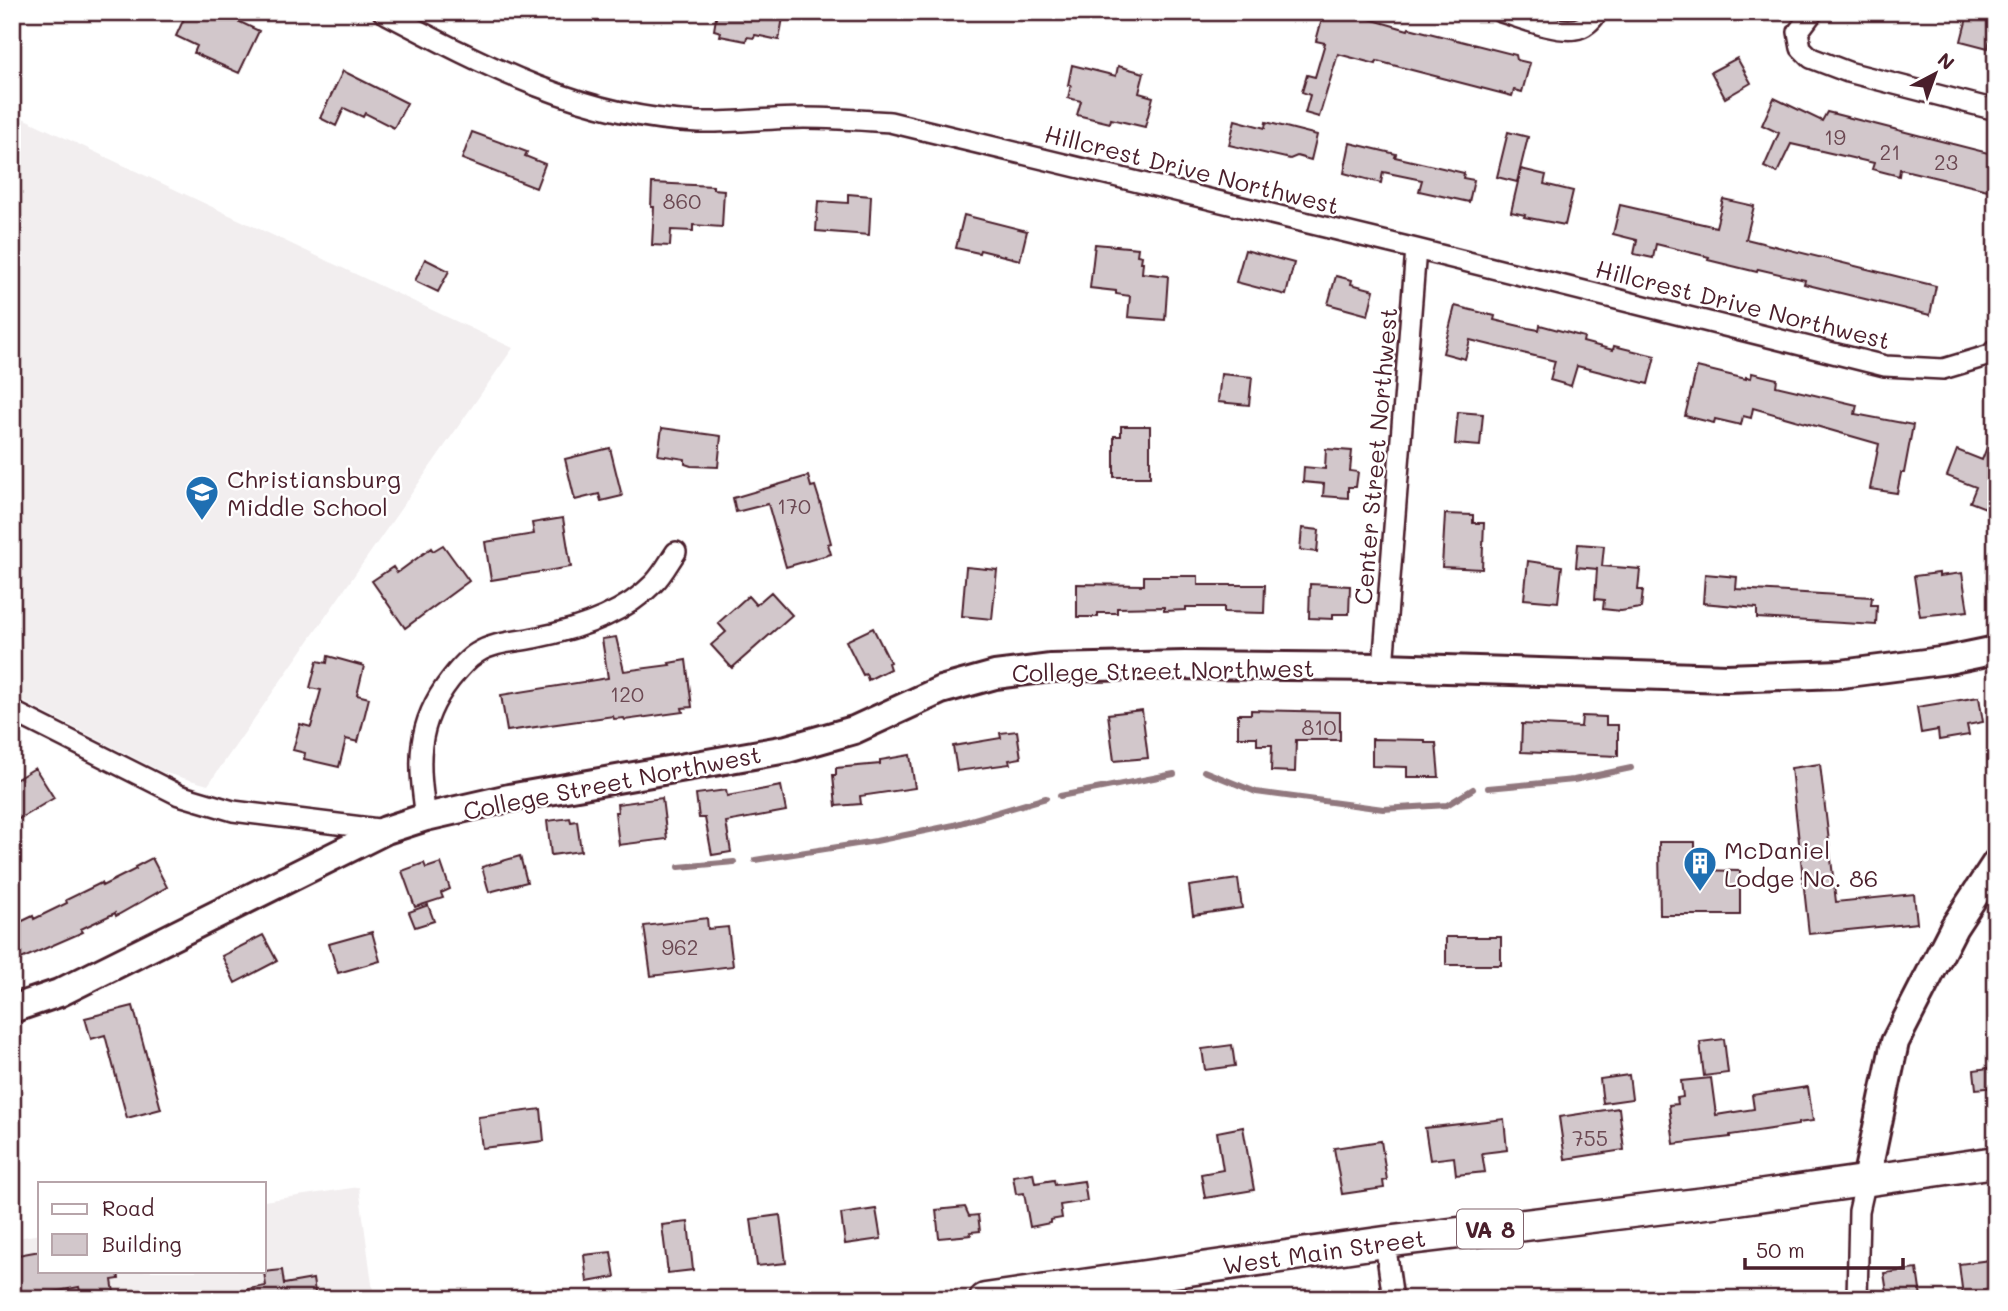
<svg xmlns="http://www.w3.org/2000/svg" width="2008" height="1311" viewBox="0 0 2008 1311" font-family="Mali,sans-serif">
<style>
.built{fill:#f2eeef}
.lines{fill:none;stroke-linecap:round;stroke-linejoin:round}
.stream{stroke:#91787e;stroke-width:6}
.building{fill:#d2c7cb;stroke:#4a1f2b;stroke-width:2}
.street-casing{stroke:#4a1f2b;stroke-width:24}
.secondary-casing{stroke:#4a1f2b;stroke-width:32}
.primary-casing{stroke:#4a1f2b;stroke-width:35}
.street{stroke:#fff;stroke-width:19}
.secondary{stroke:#fff;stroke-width:26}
.primary{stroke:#fff;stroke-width:30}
.labels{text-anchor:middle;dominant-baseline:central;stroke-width:5;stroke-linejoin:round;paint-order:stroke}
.number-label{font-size:21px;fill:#6c4953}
.shield{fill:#fff;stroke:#80626b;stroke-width:2}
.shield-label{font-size:23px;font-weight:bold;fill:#4a1f2b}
.street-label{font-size:24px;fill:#4a1f2b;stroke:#fff}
.poi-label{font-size:24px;fill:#4a1f2b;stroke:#fff;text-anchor:start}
</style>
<rect width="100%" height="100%" fill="#fff"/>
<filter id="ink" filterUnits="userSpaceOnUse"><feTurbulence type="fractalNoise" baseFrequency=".0143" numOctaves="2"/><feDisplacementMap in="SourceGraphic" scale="14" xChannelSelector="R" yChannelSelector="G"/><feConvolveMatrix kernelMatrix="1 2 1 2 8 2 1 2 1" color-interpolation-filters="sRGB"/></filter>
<g filter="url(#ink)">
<path class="built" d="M12 113 513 348 208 785 162 772 12 696Z
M359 1187 374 1299H12V1239L40 1234V1271H264V1201Z"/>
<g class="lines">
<path class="stream" d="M1204 771 1256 792 1383 809 1447 805 1473 789
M1488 788 1574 780 1631 768
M1060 796 1174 774
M755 860 876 841 954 825 1046 798
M679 867 734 862"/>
</g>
<path class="building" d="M187 12H199L211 18 214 12H219L259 31 239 73 194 53 197 46 176 36Z
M717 12H784L779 40 755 35 754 38 747 37 746 41 720 36 721 32 714 30Z
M1324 12H1345L1408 30 1409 28 1516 55 1517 60 1530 63 1522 92 1514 90 1512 96 1377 61 1376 64 1338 54 1319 117 1305 113 1310 95 1302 92 1307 75 1315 77 1325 43 1316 41Z
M1968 14 1994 20 1988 48 1961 41Z
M1737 58 1751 83 1725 98 1711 72Z
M1072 65 1116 76 1118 66 1144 73 1139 93 1153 97 1145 127 1111 119 1110 123 1077 115 1081 101 1068 98 1071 85H1068Z
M343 71 407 103 394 128 365 113 363 117 344 108 336 126 320 118Z
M1774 98 1822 121 1827 112 1996 155V192L1900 169 1899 176 1872 169 1874 163 1791 144 1777 173 1764 167 1779 133 1762 125Z
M1235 120 1265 128 1266 122 1317 135 1311 160 1297 156 1290 159 1229 145Z
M472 132 527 152 525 156 545 164 536 188 462 159Z
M1508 132 1528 137 1517 182 1497 177Z
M1350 143 1396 154 1395 157 1464 173 1463 178 1474 180 1469 202 1419 191 1422 180 1383 172 1381 183 1344 173Z
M1521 169 1546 175 1544 184 1573 191 1565 225 1524 217 1525 215 1511 212Z
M652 183 713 186V189L724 190 722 227 693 225V231L671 230 670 246 652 245 654 207H651Z
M848 194 871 196 869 235 816 231 818 201 848 203Z
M1723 199 1754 206 1746 239 1936 286 1930 315 1804 284 1805 280 1758 269 1757 272 1708 260 1709 257 1656 244 1653 258 1634 254 1637 240 1613 234 1620 205 1716 227Z
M964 215 1027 231 1020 260 980 250 979 253 956 248Z
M1095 244 1138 248 1137 255 1142 256 1141 262H1143L1142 273 1168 276 1165 320 1128 317 1130 296 1116 294V291L1090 288Z
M1245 250 1294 263 1286 295 1236 282Z
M425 259 449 271 438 292 415 281Z
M1336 276 1352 280 1351 284 1374 290 1368 315 1328 304Z
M1455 306 1495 316 1494 320 1528 328 1539 330 1540 325 1584 337 1583 342 1613 350 1614 346 1655 356 1648 384 1577 366 1571 386 1550 380 1555 361 1470 340 1465 359 1443 353Z
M1697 367 1746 379V377L1751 378 1752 373 1777 379 1776 386 1857 405 1855 414 1913 425 1904 473H1901L1897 493 1870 489 1879 444 1753 408 1751 418 1743 416 1741 425 1715 419 1714 423 1685 416Z
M1221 374 1252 377 1249 405 1218 402Z
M1458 412 1483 414 1480 446 1455 444Z
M1121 426H1150V477H1114V436H1121Z
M662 428 721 436 718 467 691 466 685 464V459L658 455Z
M1994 429H1996V512L1970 502 1976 487 1947 476 1957 450 1982 460Z
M610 448 622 496 601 501 599 494 575 500 565 459Z
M1326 449 1352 451 1350 471 1358 472 1356 487H1348V498L1323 496 1324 484 1303 482 1304 467 1325 469Z
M808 476 811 487 815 486 820 502 831 543 828 544 831 554 786 567 768 504 736 512 733 498Z
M1445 514 1473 515V523H1484L1482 569 1442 567Z
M563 518 571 567 491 580 485 542 534 534 532 523Z
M1302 528 1319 530 1317 552 1300 550Z
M1578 544 1604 546 1602 566 1640 569 1638 590H1643L1641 608 1621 611 1603 609 1604 600 1595 599 1597 569 1576 567Z
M443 545 469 581 405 628 372 581 393 567 397 573 431 548 433 551Z
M1528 561 1562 566 1558 602 1524 599Z
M966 567 997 570 992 619 962 616Z
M1939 573V576L1962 573 1968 611 1920 616 1914 576Z
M1705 574 1737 577 1736 589 1872 597 1871 605H1877L1876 625 1757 618V608L1703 603Z
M1144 576H1198V585H1265L1264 613 1224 612V607H1186V610L1164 611V607L1117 608V613H1098V617H1077V584L1144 585Z
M1310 584 1350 586 1349 614H1333V619L1309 618Z
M771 592 792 615 732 668 711 645 726 632 718 623 748 596 756 605Z
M873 628 890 662 888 663 890 669 868 680 866 674 863 675 846 641Z
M616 637 624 671 670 665 669 663 686 660 692 707 682 708 683 712 625 720 624 718 614 719 613 716 507 731 501 695 608 678 602 639Z
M328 656 364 666 357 695 369 698 358 742 346 739 339 767 304 759 305 753 293 750 300 724 311 727 321 690 310 688 317 661 327 663Z
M1979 697 1983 722 1967 725 1969 735 1939 740 1938 730 1921 733 1917 707Z
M1142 710 1148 758 1114 761 1108 714Z
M1251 710 1340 712V740H1296L1295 772 1271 771 1272 745H1257V737H1238V714H1251Z
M1582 716 1606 717V725H1618V756L1521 752 1522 724 1581 727Z
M1017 731 1021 758 1009 760 1010 764 957 771 953 746 1001 738 1000 733Z
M1372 739 1425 740V743H1436L1439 777H1407V767L1372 766Z
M910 755 915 788 860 796 861 804 836 806 833 775H836V768L880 764V760Z
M1820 764 1836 902 1914 894 1917 923 1809 934 1791 768Z
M35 768 54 798 12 823V782Z
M781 786 786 811 726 822 731 852 712 855 705 818H699L696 794 726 790 727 796Z
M662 798 667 839 619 845 615 812H618L617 804Z
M570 818 571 822 577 821 581 851 551 855 547 821Z
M1659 842H1695V870L1740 871V915H1660Z
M520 856 527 882 489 892 482 867Z
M152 858 167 887 116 916 115 913 81 929 83 932 12 963V926L33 916 34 919 67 903 66 900 101 883 102 886 136 869 135 867Z
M424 863 426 868 441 863 450 889 441 893 443 898 415 907 402 871Z
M1238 879 1242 908 1193 915 1189 886Z
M428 905 434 921 415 927 409 912Z
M707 918 708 929 728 927 733 966 651 976 644 926Z
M372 932 380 961 338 973 329 944Z
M263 935 277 961 235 983 222 956Z
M1446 937H1501V965H1446Z
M133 1006 161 1109 127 1118 105 1035 91 1039 85 1018Z
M1724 1039 1728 1073 1704 1076 1700 1042Z
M1232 1045 1235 1066 1205 1070 1202 1049Z
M1996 1067V1087L1976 1089 1974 1070Z
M1629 1075 1632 1099 1603 1103 1600 1079Z
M1711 1078 1716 1115 1754 1109 1752 1095 1808 1087 1813 1121 1798 1123V1125L1730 1135V1137L1674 1144 1669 1105 1678 1104 1677 1098 1683 1097 1681 1081Z
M1619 1108 1624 1150 1565 1159 1559 1117Z
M541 1109 544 1141 482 1148 478 1117Z
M1504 1119 1507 1150 1482 1153 1485 1172 1456 1175 1454 1157 1430 1160 1425 1128Z
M1243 1127 1254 1190 1205 1198 1201 1174 1223 1170 1217 1132Z
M1381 1141 1387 1180 1383 1181 1384 1188 1342 1194 1334 1148Z
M1033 1173 1035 1183 1054 1180 1055 1185 1084 1181 1087 1201 1060 1205 1062 1218 1050 1220V1223L1030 1227 1024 1193 1016 1194 1013 1176Z
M965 1207 969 1216 978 1215 980 1231 970 1232 971 1235 939 1238 936 1210Z
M876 1209 881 1239 845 1244 841 1214Z
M780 1215 786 1263 757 1266 751 1219Z
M688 1222 693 1270 668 1273 662 1225Z
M40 1251V1271H118L119 1279 112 1280 115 1299H82L79 1287 33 1296 34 1299H12V1256Z
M611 1252 615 1277 587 1282 584 1255Z
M1990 1260V1266L1996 1265V1291L1963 1296 1959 1264Z
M1917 1269 1921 1297 1888 1299 1884 1273Z
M282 1270 284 1284 313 1279 316 1299H248V1289L266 1286 264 1272Z"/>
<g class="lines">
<defs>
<path id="street" d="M383 12C482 64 583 118 698 122 733 123 769 118 804 118 833 118 861 120 890 122L1416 249 1885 366 1943 369 1990 355 1996 349
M1501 12C1521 18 1555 32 1575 29 1585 28 1592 20 1598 12
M1813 12 1798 32 1801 48 1811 58 1848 72 1996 110
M1383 667 1416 249
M12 711 179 795 233 811 386 830
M426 817C418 763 415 725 450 680 457 671 467 659 477 653 494 642 515 642 534 638 575 630 624 614 654 583 663 574 669 562 676 552
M1385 1242 1393 1299
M1161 1273V1299
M1857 1299 1859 1211 1866 1180"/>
<path id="secondary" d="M12 1009 59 993 386 830 426 817 509 798 787 749 854 730 941 690 995 675 1051 668 1185 665 1383 667 1727 678 1841 674 1948 660 1996 650
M1866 1180 1895 1042 1954 927 1996 863"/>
<path id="primary" d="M985 1299 1385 1242 1730 1200 1996 1162"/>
</defs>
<use href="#street" class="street-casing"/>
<use href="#secondary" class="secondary-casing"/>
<use href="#primary" class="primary-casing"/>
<use href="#street" class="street"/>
<use href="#secondary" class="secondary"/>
<use href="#primary" class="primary"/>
</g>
</g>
<defs>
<symbol id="school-pin" viewBox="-11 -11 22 30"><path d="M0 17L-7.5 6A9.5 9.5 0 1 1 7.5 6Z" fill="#1f6fb2" stroke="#fff"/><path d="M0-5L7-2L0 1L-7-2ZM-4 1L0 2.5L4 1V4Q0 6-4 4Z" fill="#fff"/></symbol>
<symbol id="building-pin" viewBox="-11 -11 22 30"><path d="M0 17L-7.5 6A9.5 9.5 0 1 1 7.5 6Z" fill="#1f6fb2" stroke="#fff"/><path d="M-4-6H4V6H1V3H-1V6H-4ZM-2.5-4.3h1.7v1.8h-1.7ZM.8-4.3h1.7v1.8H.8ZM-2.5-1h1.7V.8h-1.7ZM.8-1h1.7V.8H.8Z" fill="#fff"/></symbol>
</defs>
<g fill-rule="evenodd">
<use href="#school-pin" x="183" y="473" width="38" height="52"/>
<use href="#building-pin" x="1681" y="844" width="38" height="52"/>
</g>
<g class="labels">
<g class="number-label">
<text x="1835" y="136">19</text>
<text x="1890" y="151">21</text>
<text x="1946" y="161">23</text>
<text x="682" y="200">860</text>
<text x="794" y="505">170</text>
<text x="627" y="693">120</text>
<text x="1319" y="726">810</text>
<text x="680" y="946">962</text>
<text x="1590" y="1137">755</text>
</g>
<rect class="shield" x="1457" y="1209.5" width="66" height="39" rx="5"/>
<g class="shield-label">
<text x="1490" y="1229">VA 8</text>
</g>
<g class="street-label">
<text transform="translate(1192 169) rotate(14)">Hillcrest Drive Northwest</text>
<text transform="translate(1743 304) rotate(14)">Hillcrest Drive Northwest</text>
<text transform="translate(1375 456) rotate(-85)">Center Street Northwest</text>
<text transform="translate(1163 670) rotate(-1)">College Street Northwest</text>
<text transform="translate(612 782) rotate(-11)">College Street Northwest</text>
<text transform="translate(1324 1251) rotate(-8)">West Main Street</text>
</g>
<g class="poi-label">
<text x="227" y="478">Christiansburg<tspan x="227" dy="28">Middle School</tspan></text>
<text x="1724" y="849">McDaniel<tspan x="1724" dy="28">Lodge No. 86</tspan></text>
</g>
</g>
<rect width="2008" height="1311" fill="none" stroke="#fff" stroke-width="42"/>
<rect x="21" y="21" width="1966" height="1269" fill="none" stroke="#4a1f2b" stroke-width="2.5" filter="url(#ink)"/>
<rect x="38" y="1182" width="228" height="91" fill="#ffffff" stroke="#b7a5aa" stroke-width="2"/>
<rect x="52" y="1204" width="35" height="10" fill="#ffffff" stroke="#b7a5aa" stroke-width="2"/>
<text x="102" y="1216" font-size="21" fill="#4a1f2b">Road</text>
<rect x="52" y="1234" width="35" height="21" fill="#d2c7cb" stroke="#b7a5aa" stroke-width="2"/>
<text x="102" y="1252" font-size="21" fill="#4a1f2b">Building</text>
<g transform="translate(1935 74) rotate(41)" stroke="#ffffff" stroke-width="5" paint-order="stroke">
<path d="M0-5L12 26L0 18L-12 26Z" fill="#4a1f2b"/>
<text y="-10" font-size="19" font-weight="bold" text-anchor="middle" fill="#4a1f2b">N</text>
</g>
<path d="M1745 1258v10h158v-10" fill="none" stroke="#4a1f2b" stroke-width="3.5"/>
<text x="1756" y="1258" font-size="21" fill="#4a1f2b" stroke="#ffffff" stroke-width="5" paint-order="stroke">50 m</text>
</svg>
